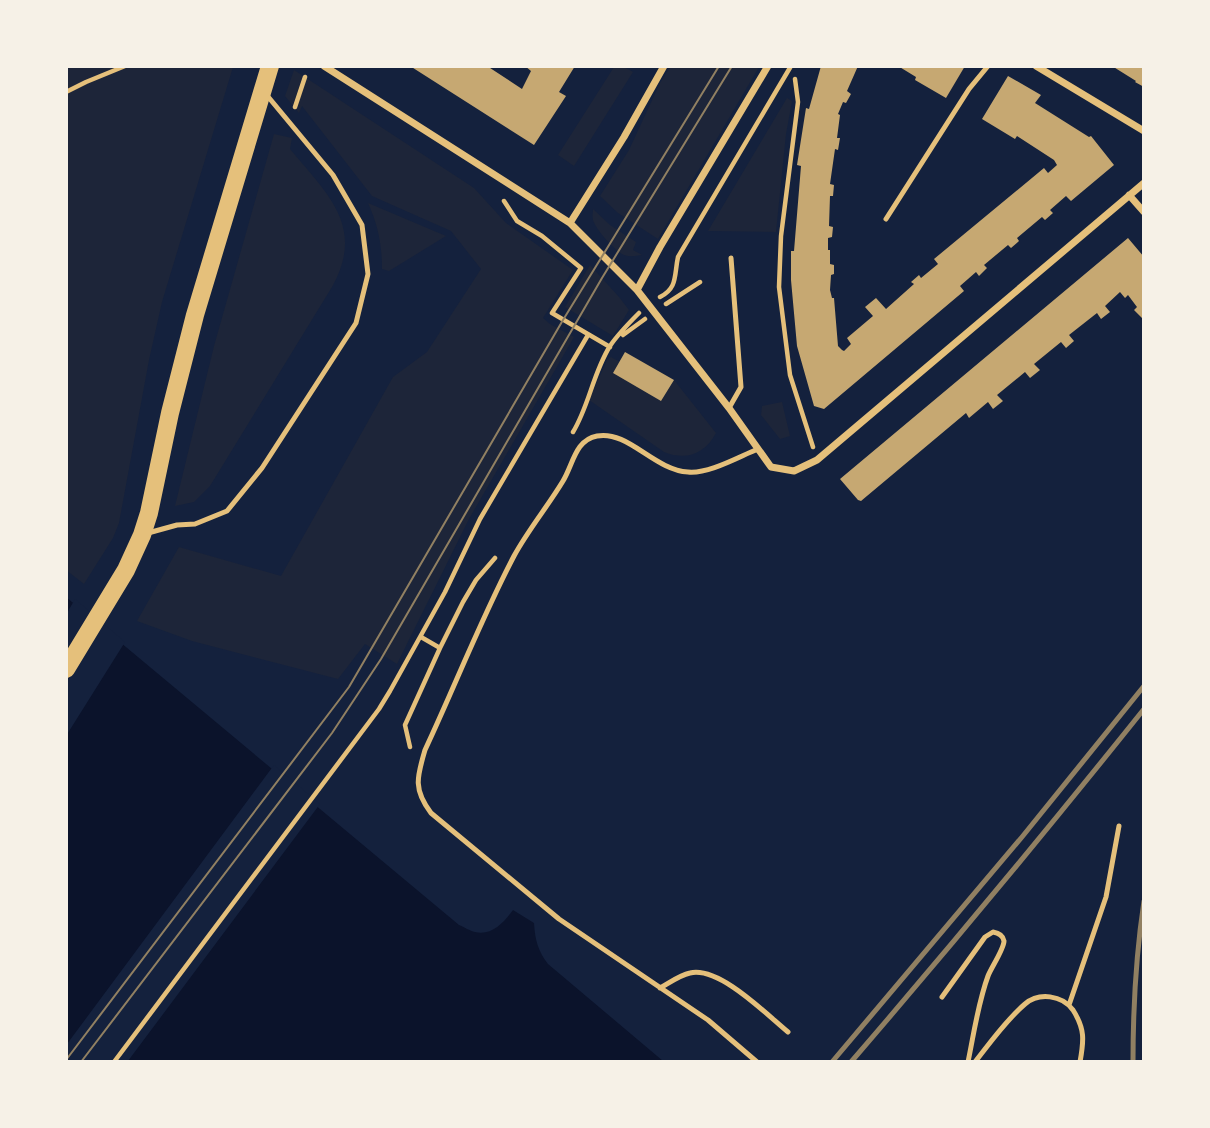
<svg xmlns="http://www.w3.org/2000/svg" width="1210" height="1128" viewBox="0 0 1210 1128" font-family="'Fira Sans Condensed',sans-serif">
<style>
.green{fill:#1d2539}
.water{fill:#0b132b}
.pier{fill:#14213d}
.building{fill:#c6a872}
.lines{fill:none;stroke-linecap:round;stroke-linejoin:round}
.path{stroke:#e5c07b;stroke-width:4.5}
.service{stroke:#e5c07b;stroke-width:5}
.minor{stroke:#e5c07b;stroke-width:7}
.primary{stroke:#e5c07b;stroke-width:18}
.tram{stroke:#918062;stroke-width:2}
.rail{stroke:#918062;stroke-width:5}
</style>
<rect width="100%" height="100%" fill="#14213d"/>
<path class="green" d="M66 67H233L162 302 149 360 119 523 113 538 84 584 66 570Z
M614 67H624L633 72 574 166 558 155Z
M670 67H759L658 239 618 213 600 196 629 150 660 83Z
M294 70 474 188 506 223 573 270 543 318 550 324 574 337 469 519 397 664 365 644 338 679 192 641 137 621 179 547 281 576 393 377 427 352 481 269 451 231 372 196 302 106 299 113 285 96Z
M787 98 792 101 786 134 776 232 708 231Z
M274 134 292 138 290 149C327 194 366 226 332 287L210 486 194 502 175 506 214 346Z
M368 203 446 236 389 271 382 269C382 245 378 225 368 203Z
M593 209 610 225 636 242 633 250 642 255C636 256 630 257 624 255 615 251 596 230 593 220 592 215 593 214 593 209Z
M590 265 619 297 629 310 613 336 565 307Z
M611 357 620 362 661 400 674 380 716 433C705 454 686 461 664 452L589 400 607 360Z
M782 402 790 436 780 439 761 415 762 406Z"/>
<path class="water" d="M66 597 459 925C464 927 470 931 475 932 492 936 504 922 513 910L534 923C535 940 538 951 548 964L663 1061H67Z"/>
<path class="pier" d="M75 599 125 642 66 736 67 613Z
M274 765 320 804 128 1061H66L67 1044Z"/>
<path class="building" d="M410 66H487L522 89 531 71 525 66H575L559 92 566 96 534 145Z
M821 66H858L847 91 851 94 846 103 843 102 838 114 840 115 837 138H840L838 150 835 149 830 184 834 185 833 196H830L829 226 833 227 832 237 828 238V250H830V264L834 265V274L831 275 830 290 832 298H834L838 346 842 350 844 351 851 344 847 338 873 316 865 307 876 298 886 309 914 284 911 282 919 275 921 278 938 264 934 259 1044 168 1048 173 1057 165 1054 160 1017 136 1015 139 982 119 1008 76 1041 95 1035 103 1089 137 1091 136 1114 165 1071 201 1066 196 1050 210 1053 213 1045 220 1042 217 1017 238 1019 241 1011 248 1008 245 984 265 987 268 979 276 976 272 960 286 964 291 824 409 814 406 797 346 791 280V251H794L801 166 797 165 806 108 809 109Z
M898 66H965L946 98 915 80 916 77Z
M1112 66H1144V87L1135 82 1136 81Z
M1128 238 1144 257V320L1134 310 1137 307 1128 295 1125 298 1120 292 1105 306 1110 312 1101 319 1097 313 1069 335 1074 341 1066 348 1061 342 1034 364 1040 370 1030 378 1025 372 997 395 1003 401 993 409 988 402 969 418 966 413 861 501 858 500 840 479Z
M625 352 674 380 661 401 613 373Z"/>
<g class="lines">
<path class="path" d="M795 79 798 102 781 236 779 287 790 375 813 447
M66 92 86 82 125 66
M295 107 305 77
M504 201 517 221 542 236 581 268 552 313 610 347
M660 297C678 288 674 275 678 257L791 66
M666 304 700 282
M623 335 645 319
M573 432C589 406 593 373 610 346 618 334 629 323 639 313
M421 637 440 648 463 602 476 580 495 558
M410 747 405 725 440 648
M114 1062 379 709 390 691 445 592 480 519 588 335"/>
<path class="service" d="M886 219 969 89 988 66
M729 408 741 387 731 258
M148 533 177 525 195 524 227 511 262 468 356 323 368 274 362 225 333 175 265 93
M660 988C669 983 680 975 690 973 719 966 766 1014 788 1032
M942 997 985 937 993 932C999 933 1003 935 1004 941 1004 949 991 968 988 976 978 1003 974 1033 968 1062
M1069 1005 1106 897 1119 826
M757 1062 708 1020 559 919 431 813C413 789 417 777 425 750 455 686 481 619 514 556 528 530 548 506 563 481 573 465 575 440 597 436 628 430 654 470 688 472 709 474 738 457 758 449
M975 1062C990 1043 1006 1020 1025 1004 1039 992 1062 995 1073 1010 1085 1029 1084 1040 1080 1062"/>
<path class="minor" d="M324 66 570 223 637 290 729 408 771 467 794 471 817 460 1144 183
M1036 66 1144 131
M1129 195 1144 212
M570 223 624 137 664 66
M637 290 660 247 768 66"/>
<path class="primary" d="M66 669 126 570 142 535 149 513 170 413 195 315 270 66"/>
<path class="tram" d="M66 1060 349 687 563 320 719 66
M81 1062 332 733 381 659 602 278 732 66"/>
<path class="rail" d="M832 1062 1022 837 1144 686
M851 1062C951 946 1048 829 1144 709
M1133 1062C1133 1008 1136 954 1144 901"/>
</g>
<rect width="1210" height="1128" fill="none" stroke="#f6f1e7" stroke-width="136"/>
</svg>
